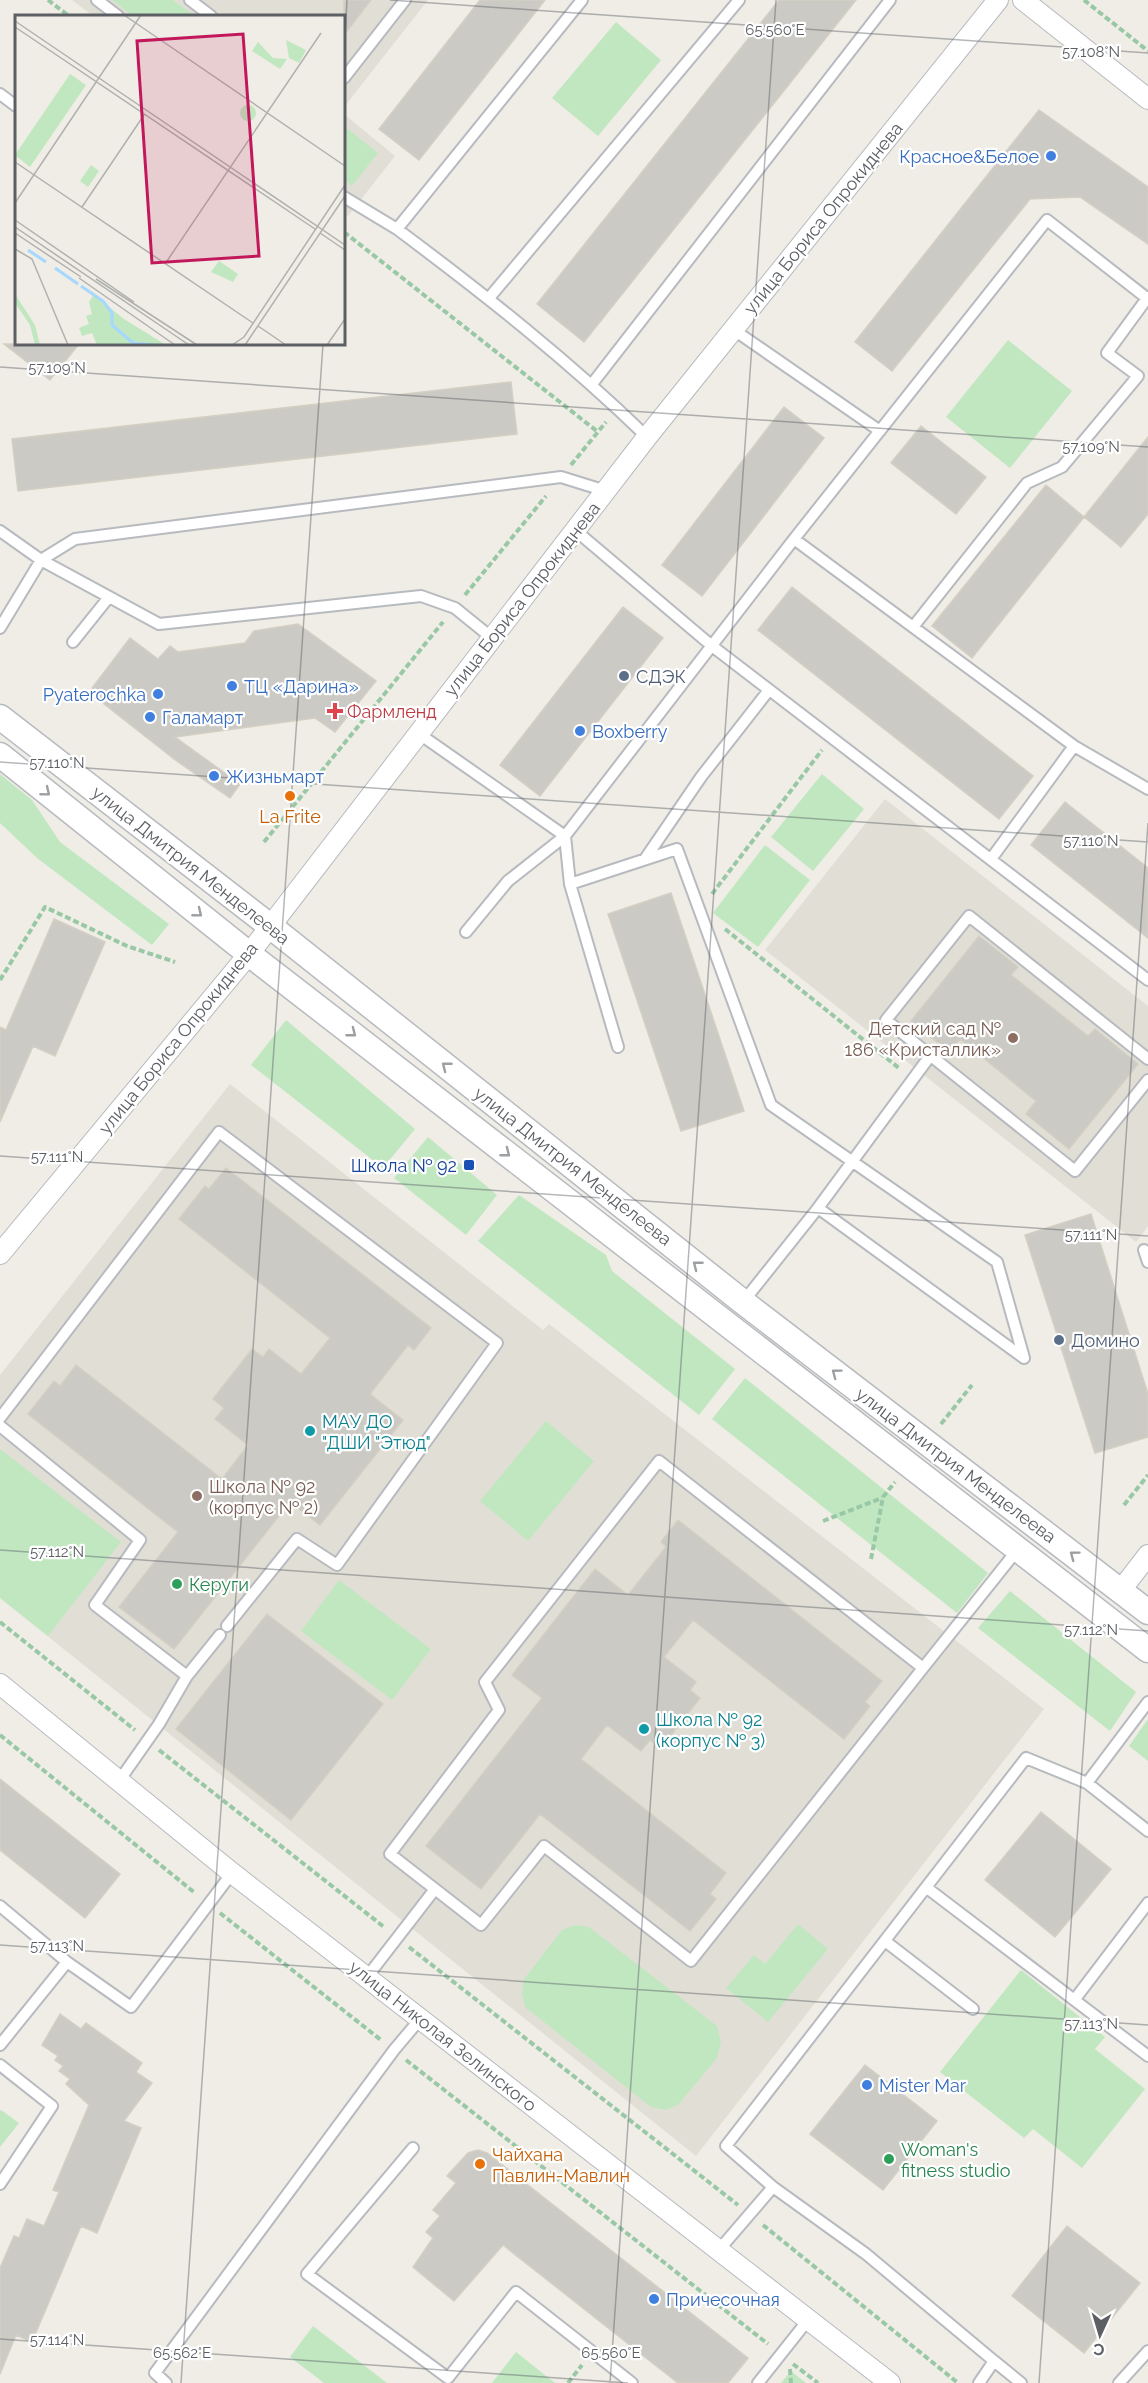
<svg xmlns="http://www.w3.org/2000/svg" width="1148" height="2383" viewBox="0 0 1148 2383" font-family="Raleway,sans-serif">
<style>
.education{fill:#e1dfd5}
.green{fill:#c1e7c1}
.building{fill:#cccac4;stroke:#d4cfc3;stroke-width:1.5}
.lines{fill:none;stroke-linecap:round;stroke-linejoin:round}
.service-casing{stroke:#b7babf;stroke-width:14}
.minor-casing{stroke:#b7babf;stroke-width:22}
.tertiary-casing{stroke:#b7babf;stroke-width:27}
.path{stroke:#99c8a7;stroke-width:4;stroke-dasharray:6 3;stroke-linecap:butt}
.service{stroke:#fff;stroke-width:10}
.minor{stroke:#fff;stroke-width:20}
.tertiary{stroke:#fff;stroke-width:24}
.oneway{stroke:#9da0a3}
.ticks{fill:none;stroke:#5c6065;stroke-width:1.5;stroke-opacity:0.45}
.shop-dot{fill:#3f7fe0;stroke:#fff;stroke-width:2}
.service-dot{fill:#5c6f8a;stroke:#fff;stroke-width:2}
.health-dot{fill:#e0444e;stroke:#fff;stroke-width:2}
.food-dot{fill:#e8710a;stroke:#fff;stroke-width:2}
.education-dot{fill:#8d6e63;stroke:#fff;stroke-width:2}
.transit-dot{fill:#1a4fb4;stroke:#fff;stroke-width:2}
.culture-dot{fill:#0f9aa8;stroke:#fff;stroke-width:2}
.leisure-dot{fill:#2e9e5b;stroke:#fff;stroke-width:2}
.labels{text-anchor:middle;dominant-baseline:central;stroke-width:4.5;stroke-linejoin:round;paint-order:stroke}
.shop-label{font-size:18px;fill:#366cbe;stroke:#fff;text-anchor:start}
.street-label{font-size:18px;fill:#5c6065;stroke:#fff}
.service-label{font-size:18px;fill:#4e5e75;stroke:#fff;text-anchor:start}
.health-label{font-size:18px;fill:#be3a42;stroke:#fff;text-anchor:start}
.food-label{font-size:18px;fill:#c56008;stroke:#fff}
.education-label{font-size:18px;fill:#785e54;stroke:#fff;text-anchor:end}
.transit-label{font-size:18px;fill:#164399;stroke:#fff;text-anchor:end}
.culture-label{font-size:18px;fill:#0d838f;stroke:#fff;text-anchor:start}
.leisure-label{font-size:18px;fill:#27864d;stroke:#fff;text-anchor:start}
.inset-river{fill:none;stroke:#a5d7ff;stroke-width:3}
.inset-road{fill:none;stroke:#b0b1ae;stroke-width:1.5}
.view{fill:#c2185b;fill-opacity:0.15;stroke:#c2185b;stroke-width:3}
.inset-edge{fill:none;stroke:#5c6065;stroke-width:3}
.ticks-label{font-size:15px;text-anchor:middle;fill:#5c6065;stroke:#fff;stroke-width:4.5;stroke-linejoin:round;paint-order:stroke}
</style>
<rect width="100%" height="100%" fill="#efede5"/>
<path class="education" d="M72 0H428L344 107V16H93Z
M344 114 395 156 348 216 344 213Z
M885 799 1148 1006V1226L1136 1242 765 950Z
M230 1084 543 1330 549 1324 1044 1709 696 2156 0 1598V1375Z"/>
<path class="green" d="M112 0H173L195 16H133Z
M616 22 661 60 598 136 552 98Z
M344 126 378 153 352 186 344 179Z
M1008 340 1072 391 1010 468 946 417Z
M0 774 32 800 60 842 169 924 152 945 37 858 0 823Z
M822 774 864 809 813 871 771 837Z
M765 845 810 880 758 947 713 913Z
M286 1020 415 1129 383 1168 251 1065Z
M428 1137 497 1195 466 1235 394 1178Z
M519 1195 606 1255 612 1271 735 1369 699 1415 478 1241Z
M745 1378 988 1573 957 1613 712 1419Z
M546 1421 594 1461 528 1541 480 1501Z
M0 1449 121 1542 48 1636 0 1598Z
M339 1580 431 1649 392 1700 301 1631Z
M1010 1591 1136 1692 1110 1731 978 1628Z
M1148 1719V1761L1129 1746Z
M798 1924 828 1949 768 2022 726 1988 754 1955 765 1964Z
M575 1925 589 1927 717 2026 721 2042 717 2058 678 2105 665 2110 651 2107 525 2007 522 1993 524 1979 562 1930Z
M1021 1970 1105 2037 1095 2049 1145 2089 1082 2168 1033 2129 1024 2138 940 2072Z
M1 2110 19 2123 0 2147V2111Z
M313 2326 387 2383H324L290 2357Z
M516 2352 555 2383H492Z
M791 2371 806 2383H781Z"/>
<path class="building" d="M344 0H371L344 35Z
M480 0H545L419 160 379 129Z
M779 0H856L584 342 537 304Z
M1039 110 1148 187V244L1080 197 1030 199 892 371 855 342Z
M4 344H79L50 380Z
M511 382 517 434 18 491 12 439Z
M784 407 824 438 702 596 662 565Z
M921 426 986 477 956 514 891 463Z
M1148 437V514L1121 547 1084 517Z
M1046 485 1084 517 972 658 932 626Z
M792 587 1033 776 999 819 758 630Z
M623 607 663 638 540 796 500 765Z
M298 624 376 681 335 732 315 718 175 737 240 784 230 798 174 759 89 692 130 638 158 659 170 646 178 652 245 643 254 631Z
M1065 802 1148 868V938L1031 845Z
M671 893 744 1111 681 1131 608 914Z
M54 919 105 942 55 1056 33 1046 0 1122V1027L6 1030Z
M979 936 1018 967 1011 975 1088 1036 1095 1029 1138 1064 1069 1149 1026 1114 1036 1101 960 1039 949 1052 911 1021Z
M226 1168 431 1328 414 1350 408 1345 370 1394 403 1420 320 1525 290 1502 174 1649 119 1607 178 1532 28 1414 54 1381 60 1386 76 1365 222 1479 248 1445 215 1419 224 1408 213 1399 252 1349 263 1357 269 1349 301 1374 330 1338 179 1219 205 1186 209 1189Z
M1091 1214 1148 1394V1437L1095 1453 1025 1235Z
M678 1520 882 1681 865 1702 870 1706 844 1739 693 1620 664 1657 696 1682 690 1690 700 1698 661 1748 650 1740 641 1751 607 1725 581 1759 726 1873 710 1894 716 1899 690 1931 540 1814 481 1889 426 1846 542 1698 512 1675 595 1569 628 1595 666 1547 661 1542Z
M267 1614 383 1704 291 1820 176 1729Z
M0 1779 120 1874 85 1918 0 1850Z
M1041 1812 1111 1869 1055 1937 985 1880Z
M60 2014 81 2029 86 2023 142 2063 136 2072 152 2083 124 2121 141 2128 97 2233 81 2226 32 2342 16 2335 0 2374V2268L14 2236 19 2238 27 2219 44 2226 59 2192 53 2190 89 2105 66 2084 70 2079 59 2071 63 2066 55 2060 58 2056 42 2045Z
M865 2065 937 2121 883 2190 810 2134Z
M478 2150 487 2153 748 2358 728 2383H678L503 2245 454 2301 413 2267 433 2238 426 2232 440 2216 433 2210 456 2183 447 2176 468 2153Z
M1067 2226 1140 2283 1084 2353 1012 2296Z"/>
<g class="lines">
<defs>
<path id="service" d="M97 0 118 16
M190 0 211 16
M344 78 405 0
M0 94 16 106
M344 197 397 229 582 0
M397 229C484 294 569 361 647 437
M489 298 739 0
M734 330 880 431
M592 384 890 0
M575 530 712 646 1148 980
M0 531 41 560 159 624 421 596 455 608 492 638
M794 539 1047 220 1148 299
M913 627 1027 483 1062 467 1138 376 1107 353 1148 297
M0 628 41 560 75 539 561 477 606 491
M73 642 109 597
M418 733 565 836 570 884
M645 859 701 777 769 690
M991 859 1074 746
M466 932 508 881 565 836 794 539 1074 746 1148 789
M618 1047 570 884 677 849 771 1105 997 1262 1024 1358 818 1208 930 1056
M1148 1059 969 916 886 1020 1075 1171 1148 1080
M1144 1250 1148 1262
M743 1302 818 1208
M0 1418 219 1132 497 1343 337 1565 297 1539 227 1626
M0 1426 140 1540 95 1605 187 1676 220 1635
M659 1461 923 1668 691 1961 544 1846 481 1925 390 1854 499 1710 485 1682Z
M923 1668 1018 1549
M119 1781 159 1724 187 1676
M1087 1783 1148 1702
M927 1888 1148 2056
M0 1906 67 1962
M885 1941 973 2009
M367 1977 435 1889
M1075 1999 1148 1903
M0 2045 67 1962 131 2007 232 1873
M0 2065 52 2106 0 2184
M413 2148 307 2274 448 2378 516 2292 632 2383
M773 2187 866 2254 994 2361
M718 2251 773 2187 726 2146 1026 1758 1087 1783 1148 1831
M166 2383 155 2373 394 2050 421 2018
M758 2383 808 2320
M979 2383 994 2361 1021 2383
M1119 2383 1148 2351"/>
<path id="minor" d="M1023 0 1148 99
M0 1254 249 954 647 437 998 0
M1121 1590 1148 1555
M0 1684 232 1873 890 2383"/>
<path id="tertiary" d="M0 717 270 926 743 1302 1148 1612
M0 755 249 954 1148 1650"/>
</defs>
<use href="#service" class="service-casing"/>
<use href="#minor" class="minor-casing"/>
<use href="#tertiary" class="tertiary-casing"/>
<path class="path" d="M48 0 69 16
M1084 0 1148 51
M344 232 598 432
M571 465 606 422
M465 595 546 496
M264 842 443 622
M712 894 822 750
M725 929 900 1069
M0 980 45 907 127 946 175 962
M941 1424 972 1385
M1124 1505 1148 1475
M823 1521 882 1498
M871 1559 883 1497 895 1482
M0 1622 135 1730
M0 1735 195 1893
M159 1750 384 1927
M220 1913 381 2040
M409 1947 738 2205
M406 2060 768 2344
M763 2225 958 2383
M793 2364 818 2383
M790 2369 791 2383
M568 2383 582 2365"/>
<use href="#service" class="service"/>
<use href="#minor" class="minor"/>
<use href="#tertiary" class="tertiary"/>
</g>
<defs><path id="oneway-chevron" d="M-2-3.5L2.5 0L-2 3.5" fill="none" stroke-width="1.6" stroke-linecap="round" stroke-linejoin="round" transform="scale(1.5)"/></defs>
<g class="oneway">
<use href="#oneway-chevron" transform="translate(46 792) rotate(39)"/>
<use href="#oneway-chevron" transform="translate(198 913) rotate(39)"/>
<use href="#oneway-chevron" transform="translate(352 1033) rotate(38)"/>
<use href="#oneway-chevron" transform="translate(446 1066) rotate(-142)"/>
<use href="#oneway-chevron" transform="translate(506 1153) rotate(38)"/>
<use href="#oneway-chevron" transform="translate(697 1265) rotate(-142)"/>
<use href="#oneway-chevron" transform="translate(836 1373) rotate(-143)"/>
<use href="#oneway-chevron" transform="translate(1074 1555) rotate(-143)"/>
</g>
<path class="ticks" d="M390 0 1148 53M344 53 347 0M0 367 1148 447M0 762 1148 842M0 1156 1148 1236M0 1550 1148 1631M0 1945 1148 2025M0 2339 628 2383M181 2383 323 344M610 2383 776 0M1039 2383 1148 823"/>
<g class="shop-dot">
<circle cx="1051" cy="156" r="6"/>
<circle cx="232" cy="686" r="6"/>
<circle cx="158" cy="694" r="6"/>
<circle cx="150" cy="717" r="6"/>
<circle cx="580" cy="731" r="6"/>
<circle cx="214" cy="776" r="6"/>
<circle cx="867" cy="2085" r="6"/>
<circle cx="654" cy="2299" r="6"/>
</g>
<g class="service-dot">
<circle cx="624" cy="676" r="6"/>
<circle cx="1059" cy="1340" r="6"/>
</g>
<path class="health-dot" d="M332 702h6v6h6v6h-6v6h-6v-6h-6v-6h6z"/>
<g class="food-dot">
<circle cx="290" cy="796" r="6"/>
<circle cx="480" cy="2164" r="6"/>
</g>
<g class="education-dot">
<circle cx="1013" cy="1038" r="6"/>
<circle cx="197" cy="1496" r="6"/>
</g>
<rect class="transit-dot" x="463" y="1159" width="12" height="12" rx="3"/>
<g class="culture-dot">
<circle cx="310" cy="1431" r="6"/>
<circle cx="644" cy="1729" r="6"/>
</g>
<g class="leisure-dot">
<circle cx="177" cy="1584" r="6"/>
<circle cx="889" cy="2159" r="6"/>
</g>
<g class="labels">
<g class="shop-label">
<text x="1039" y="156" text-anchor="end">Красное&amp;Белое</text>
<text x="244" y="686">ТЦ «Дарина»</text>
<text x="146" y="694" text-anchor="end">Pyaterochka</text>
<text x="162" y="717">Галамарт</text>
<text x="592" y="731">Boxberry</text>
<text x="226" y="776">Жизньмарт</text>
<text x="879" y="2085">Mister Mar</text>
<text x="666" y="2299">Причесочная</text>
</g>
<g class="street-label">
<text transform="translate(823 218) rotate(-51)">улица Бориса Опрокиднева</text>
<text transform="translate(522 599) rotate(-52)">улица Бориса Опрокиднева</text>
<text transform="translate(191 865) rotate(38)">улица Дмитрия Менделеева</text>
<text transform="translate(178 1038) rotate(-51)">улица Бориса Опрокиднева</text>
<text transform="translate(573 1166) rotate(38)">улица Дмитрия Менделеева</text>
<text transform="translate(956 1465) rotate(37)">улица Дмитрия Менделеева</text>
<text transform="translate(443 2036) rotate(38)">улица Николая Зелинского</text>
</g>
<g class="service-label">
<text x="636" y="676">СДЭК</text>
<text x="1071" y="1340">Домино</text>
</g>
<g class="health-label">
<text x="347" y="711">Фармленд</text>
</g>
<g class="food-label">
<text x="290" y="816">La Frite</text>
<text x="492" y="2154" text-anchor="start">Чайхана<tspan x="492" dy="21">Павлин-Мавлин</tspan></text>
</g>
<g class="education-label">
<text x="1001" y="1028">Детский сад №<tspan x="1001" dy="21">186 «Кристаллик»</tspan></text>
<text x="209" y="1486" text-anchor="start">Школа № 92<tspan x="209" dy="21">(корпус № 2)</tspan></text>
</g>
<g class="transit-label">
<text x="457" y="1165">Школа № 92</text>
</g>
<g class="culture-label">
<text x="322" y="1421">МАУ ДО<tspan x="322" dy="21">"ДШИ "Этюд"</tspan></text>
<text x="656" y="1719">Школа № 92<tspan x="656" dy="21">(корпус № 3)</tspan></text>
</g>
<g class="leisure-label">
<text x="189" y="1584">Керуги</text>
<text x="901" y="2149">Woman's<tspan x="901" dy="21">fitness studio</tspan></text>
</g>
</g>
<g transform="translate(15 15)">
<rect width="330" height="330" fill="#efede5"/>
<path d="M271 25 291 35 284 48 274 43ZM243 27 258 43 272 44 265 54 237 36ZM55 59 71 70 15 152 0 140ZM225 98a8 8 0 1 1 16 0a8 8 0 1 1-16 0ZM76 150 84 156 73 172 65 166ZM204 246 223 259 218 267 196 257ZM67 270 109 304 151 330H82L77 318 67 321 64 313 74 309 71 301 77 299 74 287 78 281ZM0 279 20 310 25 330H20L15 310 0 288Z" fill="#c1e7c1"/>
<path class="inset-river" d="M13 235 31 247M40 253 63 269M66 271 88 286 97 298V310L118 328 139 330"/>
<path class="inset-road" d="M109 0 330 151M0 6 330 230M0 12 300 214M0 147 238 308M0 188 126 0M67 192 129 100M0 205 119 287M0 212 174 330M0 218 66 262M305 218 330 235M0 234 17 244 53 330M150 249 306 18M64 263 160 330M81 264 182 330M243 311 271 330M217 330 229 322 330 170M230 330 330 181M312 330 330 304"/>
<path class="view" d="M228 19 244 241 137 248 122 26Z"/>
<rect width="330" height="330" class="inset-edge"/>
</g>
<g class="ticks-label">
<text x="775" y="35">65.560°E</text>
<text x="1091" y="57">57.108°N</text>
<text x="57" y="373">57.109°N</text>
<text x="1091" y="452">57.109°N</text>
<text x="57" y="768">57.110°N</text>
<text x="1091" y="846">57.110°N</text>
<text x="57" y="1162">57.111°N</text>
<text x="1091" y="1240">57.111°N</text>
<text x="57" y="1557">57.112°N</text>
<text x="1091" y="1635">57.112°N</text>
<text x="57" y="1951">57.113°N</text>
<text x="1091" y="2029">57.113°N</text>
<text x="57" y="2345">57.114°N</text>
<text x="182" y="2358">65.562°E</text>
<text x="611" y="2358">65.560°E</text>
</g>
<g transform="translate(1100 2335) rotate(184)" stroke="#ffffff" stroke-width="4.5" paint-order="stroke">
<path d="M0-4.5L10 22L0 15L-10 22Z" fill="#5c6065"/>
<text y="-9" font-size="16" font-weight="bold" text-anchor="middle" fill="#5c6065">С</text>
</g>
</svg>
